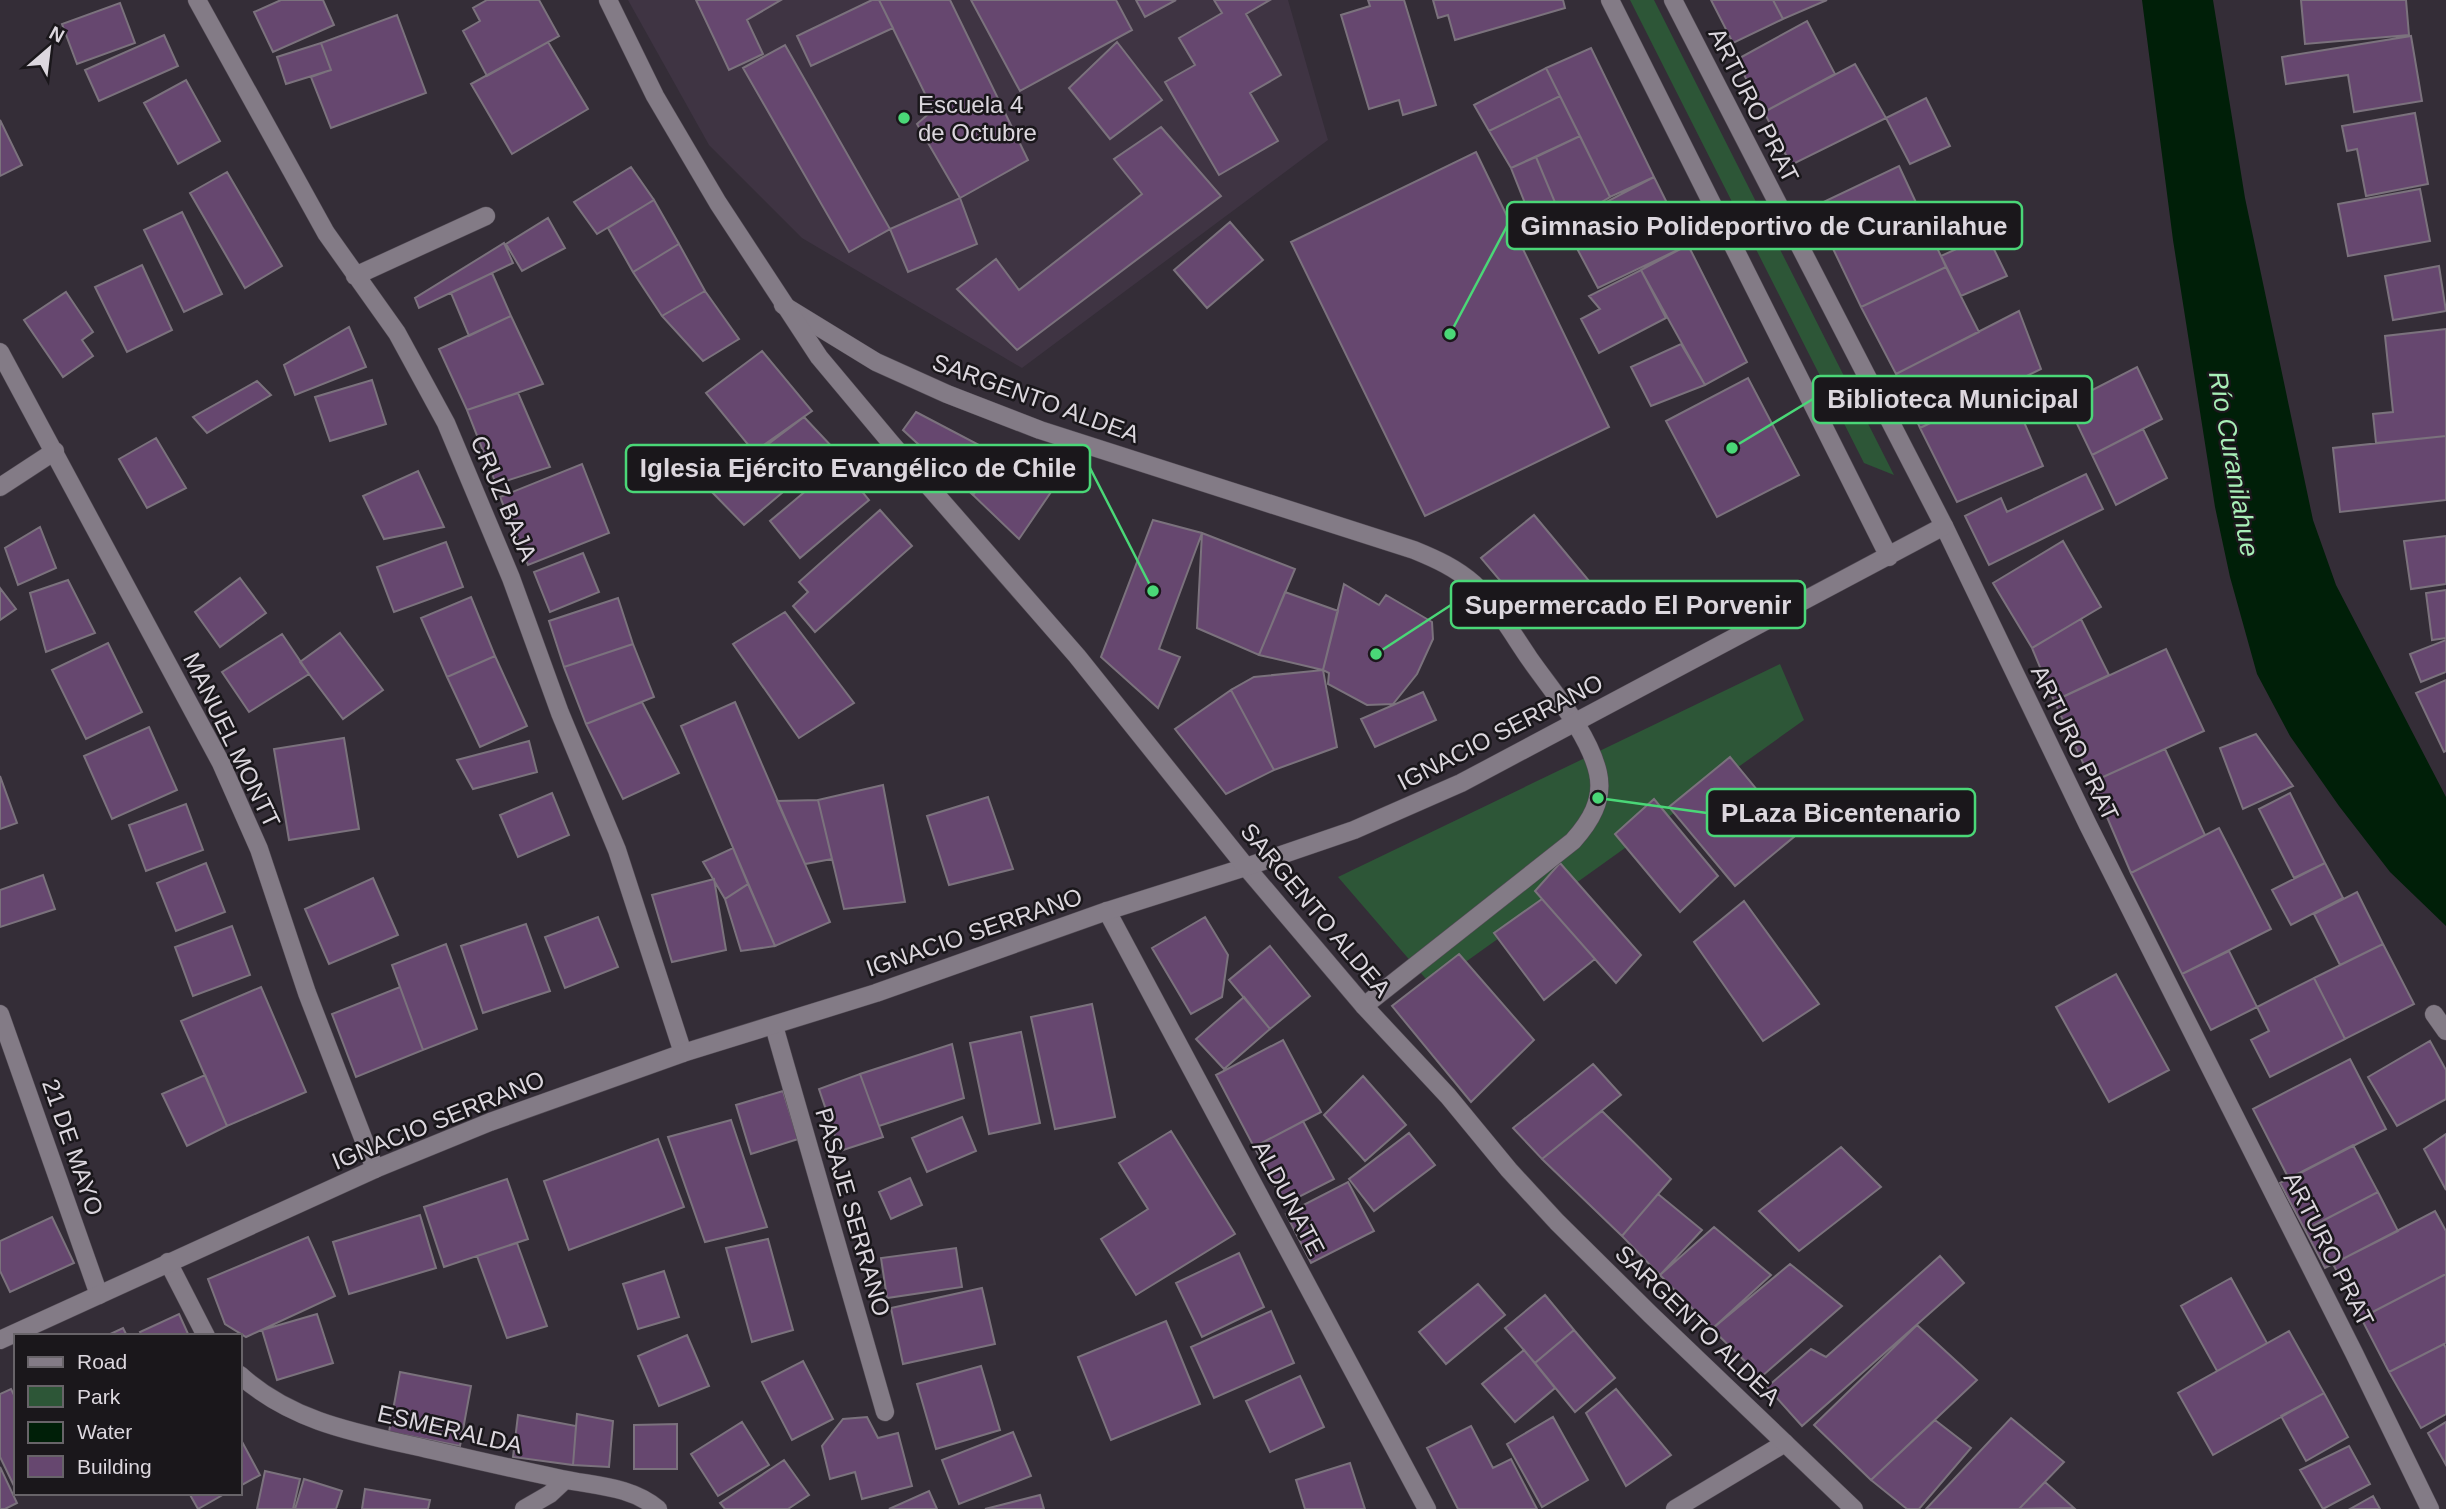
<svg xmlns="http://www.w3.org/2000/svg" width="2446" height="1509" viewBox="0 0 2446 1509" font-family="Helvetica,sans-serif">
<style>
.built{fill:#3f3443}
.green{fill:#2d5637}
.water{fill:#001f08}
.building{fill:#66476f;stroke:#7b727d;stroke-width:2}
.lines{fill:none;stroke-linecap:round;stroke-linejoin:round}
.minor-casing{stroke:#524b54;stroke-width:19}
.tertiary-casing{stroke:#524b54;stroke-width:19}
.secondary-casing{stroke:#524b54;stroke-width:19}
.minor{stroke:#837b86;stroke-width:18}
.tertiary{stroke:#837b86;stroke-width:18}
.secondary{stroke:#837b86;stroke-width:18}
.poi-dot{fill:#4ad777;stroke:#1a171b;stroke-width:2.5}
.labels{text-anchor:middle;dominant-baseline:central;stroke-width:5;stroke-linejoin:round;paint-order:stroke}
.poi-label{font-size:24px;fill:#dcd7de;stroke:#1a171b;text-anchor:start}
.street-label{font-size:24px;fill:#dcd7de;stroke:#1a171b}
.water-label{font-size:26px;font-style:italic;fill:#a8efb7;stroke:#1a171b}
.leader{fill:none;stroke:#4ad777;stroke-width:2.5}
.callout-dot{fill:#4ad777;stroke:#1a171b;stroke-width:2.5}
.callout{fill:#1a171b;stroke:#4ad777;stroke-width:2.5}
.callout-label{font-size:26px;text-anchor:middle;font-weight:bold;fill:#dcd7de}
</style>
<rect width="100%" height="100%" fill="#342d37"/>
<path class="built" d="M628 0H1288L1328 140 1022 368 802 238 709 145Z"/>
<path class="green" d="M1630 0H1654L1894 475 1864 463Z
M1780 664 1804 720 1432 986 1338 877Z"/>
<path class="water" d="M2142 0H2213L2245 198 2313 520 2336 585 2446 797V926L2390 872 2339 806 2290 736 2257 674 2230 577 2215 507 2173 240Z"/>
<path class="building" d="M281 0H323L334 25 273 52 254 12Z
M487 0H539L559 36 487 76 463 31 480 21 473 8Z
M696 0H781L747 20 763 54 729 70Z
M872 0H879L893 28 811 66 797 36Z
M879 0H950L1028 160 960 198 917 124 933 110Z
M971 0H1116L1132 30 1020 91Z
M1136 0H1176L1145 17Z
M1214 0H1270L1246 14 1281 75 1250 93 1278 141 1219 175 1165 82 1195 65 1179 38 1222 13Z
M1368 0H1404L1436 105 1403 115 1399 100 1369 109 1341 15 1370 6Z
M1433 0H1563L1565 8 1455 40 1448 15 1438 18Z
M1711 0H1773L1783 19 1733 43Z
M1773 0H1827L1783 19Z
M2301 0H2406L2409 35 2305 44Z
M120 3 135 43 77 64 62 24Z
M397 15 426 93 331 128 311 77 331 70 321 43Z
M1807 21 1835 74 1764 112 1736 60Z
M164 35 178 66 99 101 85 70Z
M2411 36 2422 101 2354 112 2348 75 2286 84 2282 57Z
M548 42 588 109 512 154 471 84Z
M1117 42 1162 100 1110 139 1069 88Z
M321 43 331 70 286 84 277 57Z
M785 45 890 229 849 252 743 68Z
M1591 48 1654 177 1610 197 1546 68Z
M1855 64 1886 118 1791 165 1764 112Z
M1546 68 1560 96 1489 131 1474 105Z
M186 80 220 141 178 164 144 103Z
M1560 96 1580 136 1511 168 1489 131Z
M1926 98 1950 146 1910 164 1886 118Z
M2415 113 2428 184 2366 196 2357 149 2347 151 2342 126Z
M0 120 22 165 0 176Z
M1161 127 1221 196 1017 350 957 289 996 259 1019 290 1142 194 1114 159Z
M1580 136 1610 197 1564 224 1536 157Z
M1476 152 1609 427 1425 516 1291 242Z
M1536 157 1564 224 1538 236 1511 168Z
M1899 166 1946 267 1861 307 1813 207Z
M631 167 654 200 597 234 574 202Z
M227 172 282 266 245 288 190 193Z
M1654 177 1688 245 1598 288 1564 224Z
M2420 189 2430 241 2348 256 2338 204Z
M960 198 977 244 908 272 890 229Z
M654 200 679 244 633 272 608 228Z
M182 212 222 294 184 312 144 230Z
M548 218 565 248 522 271 506 244Z
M1230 222 1263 260 1207 308 1174 270Z
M1987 235 2007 276 1961 296 1941 256Z
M504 243 513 263 419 308 415 298Z
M679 244 705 291 662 316 633 272Z
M1688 245 1747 362 1705 385 1641 270Z
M142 265 172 330 127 352 95 287Z
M2439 266 2446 311 2393 320 2385 276Z
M1946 267 1979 332 1896 374 1861 307Z
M1641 270 1666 318 1599 353 1581 319 1600 309 1589 296Z
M492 273 511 316 469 336 451 293Z
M705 291 739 339 703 361 662 316Z
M66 292 93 332 82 340 93 356 63 377 24 320Z
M2019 311 2041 369 1920 428 1896 374Z
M511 316 543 384 467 410 439 349Z
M349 327 366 367 295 395 284 365Z
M2446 329V436L2376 443 2373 414 2393 412 2385 336Z
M1681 344 1705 385 1651 406 1631 367Z
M762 351 812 411 754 452 706 393Z
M2137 367 2162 419 2092 455 2067 403Z
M1748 378 1799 475 1717 517 1666 421Z
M372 380 386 424 330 441 315 397Z
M257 381 271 395 207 433 193 417Z
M2008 385 2043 466 1957 502 1920 428Z
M518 393 550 467 496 484 467 410Z
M916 412 1002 457 973 495 903 430Z
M804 417 834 449 744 525 709 489Z
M2143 429 2167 478 2116 505 2092 455Z
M2446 436V500L2340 512 2333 448Z
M156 438 186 488 147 508 119 459Z
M1002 457 1051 492 1019 539 973 495Z
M839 463 869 500 800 558 770 521Z
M582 464 609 533 528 565 500 497Z
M418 471 444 527 384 539 363 496Z
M2086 474 2103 509 1989 565 1965 516 2001 498 2007 512Z
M880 510 912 546 815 632 793 606 808 592 799 582Z
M1534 515 1590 582 1536 623 1481 558Z
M1153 520 1202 533 1159 649 1180 657 1158 708 1101 657Z
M40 527 56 568 18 585 5 548Z
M1202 533 1295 569 1259 655 1197 628Z
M2446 536V584L2411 589 2404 541Z
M2063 541 2101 607 2032 648 1993 583Z
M446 542 463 587 394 612 377 567Z
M583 553 599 592 550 612 534 572Z
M240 578 266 613 220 647 195 612Z
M68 580 95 633 46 652 30 593Z
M1344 584 1379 605 1386 595 1432 622 1433 639 1417 674 1393 704 1367 705 1328 684 1329 673 1323 670Z
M0 588 16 609 0 620Z
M2446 590V638L2432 640 2426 593Z
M1285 592 1338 611 1323 670 1259 655Z
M471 597 495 656 447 677 421 618Z
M618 598 633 644 564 667 549 621Z
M785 612 854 703 799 738 733 644Z
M2081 619 2109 675 2054 701 2032 648Z
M340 633 383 690 343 719 300 662Z
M282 634 309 674 249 712 222 672Z
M2446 640V672L2421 682 2410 654Z
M108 643 142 712 86 739 52 670Z
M633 644 654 697 586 724 564 667Z
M2166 649 2204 731 2092 782 2054 701Z
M495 656 527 726 480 747 447 677Z
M1323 670 1337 747 1274 770 1231 690 1254 677Z
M2446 680V751L2444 752 2416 693Z
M1231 690 1274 770 1226 794 1175 729Z
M1423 692 1436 720 1375 747 1361 719Z
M642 702 679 773 623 799 586 724Z
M735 702 830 922 775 946 681 726Z
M149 727 177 790 112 819 84 756Z
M2256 734 2293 786 2243 809 2220 748Z
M344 738 359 829 289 840 274 749Z
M529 741 537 772 473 789 457 760Z
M2165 749 2205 835 2131 873 2092 782Z
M1730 757 1795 836 1735 886 1669 807Z
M0 776 17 823 0 829Z
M883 785 905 902 844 909 818 800Z
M552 793 569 835 518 857 500 815Z
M2290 793 2325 863 2294 878 2259 809Z
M988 797 1013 869 949 885 927 816Z
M1654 799 1718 876 1680 912 1615 834Z
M818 800 832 859 805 864 777 801Z
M186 804 203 850 146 871 129 825Z
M2219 828 2271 929 2182 974 2131 873Z
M733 848 748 884 725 899 703 862Z
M206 863 225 912 176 931 157 883Z
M1560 863 1641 955 1616 983 1535 891Z
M2325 863 2343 898 2291 925 2272 890Z
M43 875 55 909 0 927V890Z
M373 878 398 935 329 964 305 909Z
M714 879 726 950 672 962 652 895Z
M748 884 775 946 741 951 725 899Z
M2357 892 2383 944 2340 965 2314 914Z
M1542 899 1595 959 1544 1000 1494 933Z
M1744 901 1819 1004 1763 1041 1694 942Z
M598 917 618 967 565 988 545 937Z
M1205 917 1228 955 1222 997 1191 1014 1152 948Z
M526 924 550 991 483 1013 461 946Z
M232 926 250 975 193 996 175 947Z
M446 944 477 1029 423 1050 392 965Z
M2383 944 2414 1004 2345 1039 2314 978Z
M1270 946 1310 996 1270 1029 1229 980Z
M2229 951 2257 1007 2211 1030 2182 974Z
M1459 954 1534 1040 1471 1102 1392 1006Z
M2116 974 2169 1070 2109 1102 2056 1007Z
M2314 978 2345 1039 2270 1077 2251 1040 2269 1031 2257 1007Z
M261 987 306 1092 227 1126 181 1021Z
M400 987 423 1050 356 1077 332 1014Z
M1244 997 1270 1029 1224 1069 1196 1039Z
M1092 1004 1115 1117 1055 1129 1031 1017Z
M1021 1032 1040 1123 989 1134 970 1043Z
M1283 1040 1321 1112 1254 1147 1216 1075Z
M2430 1041 2446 1070V1099L2397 1126 2368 1077Z
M952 1044 964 1098 879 1126 860 1074Z
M2350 1059 2386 1129 2289 1179 2253 1109Z
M1593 1064 1621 1095 1542 1159 1513 1128Z
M860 1074 883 1137 840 1151 819 1089Z
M205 1075 227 1126 187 1146 162 1094Z
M1363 1076 1406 1125 1365 1161 1324 1115Z
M783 1091 798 1139 751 1154 736 1105Z
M1602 1111 1671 1179 1622 1236 1542 1159Z
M962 1117 976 1151 927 1172 912 1138Z
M731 1120 767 1227 705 1242 668 1137Z
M1303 1121 1334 1179 1285 1204 1254 1147Z
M1171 1131 1235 1234 1136 1295 1101 1239 1148 1209 1119 1163Z
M1409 1133 1435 1165 1374 1211 1349 1179Z
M2446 1134V1190L2424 1149Z
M658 1139 684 1207 569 1250 544 1181Z
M2353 1145 2378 1192 2305 1230 2280 1183Z
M1841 1147 1881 1187 1799 1251 1759 1211Z
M910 1178 922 1205 891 1219 879 1192Z
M507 1179 528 1239 444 1267 424 1207Z
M1348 1182 1374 1231 1311 1263 1286 1214Z
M2378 1192 2398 1231 2325 1268 2305 1230Z
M1658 1194 1702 1230 1660 1275 1622 1236Z
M2435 1211 2446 1231V1274L2361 1318 2333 1264Z
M420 1215 436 1268 349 1294 333 1242Z
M52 1217 74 1263 10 1292 0 1271V1241Z
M1714 1227 1771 1275 1712 1329 1660 1275Z
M308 1237 335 1296 246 1337 225 1324 208 1279Z
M768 1239 793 1330 752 1342 726 1248Z
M517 1243 547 1326 507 1338 477 1256Z
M956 1248 962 1287 887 1298 881 1258Z
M1239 1253 1264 1307 1202 1337 1176 1283Z
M1940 1256 1964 1283 1802 1426 1767 1387 1811 1349 1826 1357Z
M1790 1264 1842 1306 1761 1377 1712 1329Z
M664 1271 679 1317 638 1329 623 1284Z
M2446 1274V1343L2389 1372 2361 1318Z
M2231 1278 2267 1343 2217 1371 2181 1306Z
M1478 1284 1505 1315 1446 1364 1419 1332Z
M982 1288 995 1344 903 1364 891 1308Z
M1545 1295 1574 1330 1535 1363 1505 1328Z
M1271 1311 1294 1363 1214 1398 1191 1347Z
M179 1314 189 1336H142L140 1332Z
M317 1314 333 1363 277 1380 262 1330Z
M1166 1321 1200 1404 1111 1440 1078 1357Z
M1917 1325 1977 1380 1871 1480 1814 1425Z
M123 1328 127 1336H106Z
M1574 1330 1615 1378 1575 1412 1535 1363Z
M2289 1331 2324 1393 2213 1455 2178 1393Z
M687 1335 709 1386 659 1406 638 1356Z
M2444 1344 2446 1348V1414L2421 1428 2389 1372Z
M1524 1350 1555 1388 1515 1422 1482 1384Z
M803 1361 833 1419 792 1440 762 1382Z
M981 1366 1000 1430 936 1449 917 1384Z
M400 1372 471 1386 460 1446 389 1432Z
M1300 1376 1324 1427 1270 1452 1246 1401Z
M11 1389 16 1399V1490L0 1457V1394Z
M1616 1389 1671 1455 1626 1486 1586 1413Z
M2324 1393 2348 1437 2306 1461 2281 1416Z
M577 1414 613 1421 609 1467 573 1465Z
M518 1415 576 1426 573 1465 513 1457Z
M867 1417 878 1438 898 1433 912 1486 862 1499 855 1472 830 1479 822 1446 843 1419Z
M1553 1417 1588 1480 1542 1507 1507 1444Z
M2011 1418 2064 1462 2019 1509H1926Z
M1935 1420 1971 1448 1919 1509H1907L1871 1480Z
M742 1422 769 1465 718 1496 691 1454Z
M2446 1422V1465L2428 1433Z
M677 1424V1469H634V1425Z
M1471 1426 1493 1468 1511 1459 1537 1509H1458L1427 1448Z
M1013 1432 1031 1476 959 1504 942 1460Z
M240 1438 260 1475 240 1486Z
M2349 1446 2370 1484 2323 1509 2300 1470Z
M784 1460 809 1495 788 1509H725L720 1503Z
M1350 1463 1365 1509H1305L1296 1480Z
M0 1467 17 1503 5 1509H0Z
M265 1471 300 1479 293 1509H257Z
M304 1479 342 1491 336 1509H295Z
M2045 1482 2074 1508 2019 1509Z
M365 1489 430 1500 428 1509H362Z
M929 1491 937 1509H889Z
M189 1493H226L198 1509Z
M1040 1495 1044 1509H985Z
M2373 1496 2380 1509H2350Z"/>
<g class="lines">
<defs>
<path id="minor" d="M197 0 326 233 397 333 446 423 511 578 560 713 617 850 683 1053
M355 276 486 216
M783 305 876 362 947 394 1040 430 1414 550C1436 559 1456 568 1474 584 1496 605 1512 633 1529 658 1552 691 1589 733 1598 773 1604 800 1590 822 1573 841L1364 1006
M0 352 221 763 259 849 307 993 375 1169
M0 487 55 451
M1107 911 1427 1509
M0 1014 99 1295
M2434 1014 2446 1031
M774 1026 885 1412
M168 1262 206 1336
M240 1375C294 1424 363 1434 432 1450 475 1460 519 1470 562 1479 595 1486 631 1486 658 1509
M524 1509 550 1494 565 1480
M1675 1509 1785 1443"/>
<path id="tertiary" d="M1944 526 2088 825 2354 1353 2430 1509
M0 1340 375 1169 490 1122 683 1053 876 993 1107 911 1246 867 1364 1006 1448 1096 1509 1170 1557 1222 1651 1315 1854 1509"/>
<path id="secondary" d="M608 0 655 96 718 203 819 357 891 443 1077 656 1246 867 1354 830 1461 783 1944 526 1673 0
M1610 0 1889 557"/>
</defs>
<use href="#minor" class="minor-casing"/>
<use href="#tertiary" class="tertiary-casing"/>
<use href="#secondary" class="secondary-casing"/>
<use href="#minor" class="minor"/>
<use href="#tertiary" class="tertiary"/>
<use href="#secondary" class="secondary"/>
</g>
<circle class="poi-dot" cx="904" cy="118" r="7"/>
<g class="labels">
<g class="poi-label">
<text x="918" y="104">Escuela 4<tspan x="918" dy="28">de Octubre</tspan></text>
</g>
<g class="street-label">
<text transform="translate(1754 105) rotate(63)">ARTURO PRAT</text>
<text transform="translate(1036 398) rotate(20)">SARGENTO ALDEA</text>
<text transform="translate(504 498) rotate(67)">CRUZ BAJA</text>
<text transform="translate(1500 732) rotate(-27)">IGNACIO SERRANO</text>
<text transform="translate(232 740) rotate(64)">MANUEL MONTT</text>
<text transform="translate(2075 743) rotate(64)">ARTURO PRAT</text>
<text transform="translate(1316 910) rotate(50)">SARGENTO ALDEA</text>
<text transform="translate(974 932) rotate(-19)">IGNACIO SERRANO</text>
<text transform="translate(438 1120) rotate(-22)">IGNACIO SERRANO</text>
<text transform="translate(73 1147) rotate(71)">21 DE MAYO</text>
<text transform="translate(1289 1198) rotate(62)">ALDUNATE</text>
<text transform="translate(853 1212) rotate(74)">PASAJE SERRANO</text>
<text transform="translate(2329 1249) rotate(63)">ARTURO PRAT</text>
<text transform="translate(1698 1325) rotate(44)">SARGENTO ALDEA</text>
<text transform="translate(450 1429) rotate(13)">ESMERALDA</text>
</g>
<g class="water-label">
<text transform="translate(2234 464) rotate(80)">Río Curanilahue</text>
</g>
</g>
<path class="leader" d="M1450 334L1507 226M1732 448L1813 399M1153 591L1090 468M1376 654L1451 605M1598 798L1707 813"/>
<g class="callout-dot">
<circle cx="1450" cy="334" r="7"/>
<circle cx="1732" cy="448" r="7"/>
<circle cx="1153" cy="591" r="7"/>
<circle cx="1376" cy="654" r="7"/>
<circle cx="1598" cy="798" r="7"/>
</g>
<g class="callout">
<rect x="1507" y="202" width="515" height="47" rx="7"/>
<rect x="1813" y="376" width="279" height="47" rx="7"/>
<rect x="626" y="445" width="464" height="47" rx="7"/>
<rect x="1451" y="581" width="354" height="47" rx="7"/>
<rect x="1707" y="789" width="268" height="47" rx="7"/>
</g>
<g class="callout-label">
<text x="1764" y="235">Gimnasio Polideportivo de Curanilahue</text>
<text x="1953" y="408">Biblioteca Municipal</text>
<text x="858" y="477">Iglesia Ejército Evangélico de Chile</text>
<text x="1628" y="614">Supermercado El Porvenir</text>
<text x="1841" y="822">PLaza Bicentenario</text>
</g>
<rect x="14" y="1334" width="228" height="161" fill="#1a171b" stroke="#686469" stroke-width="2"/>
<rect x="28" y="1357" width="35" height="10" fill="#837b86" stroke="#686469" stroke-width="2"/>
<text x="77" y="1369" font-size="21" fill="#dcd7de">Road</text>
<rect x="28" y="1386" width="35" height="21" fill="#2d5637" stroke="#686469" stroke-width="2"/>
<text x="77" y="1404" font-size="21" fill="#dcd7de">Park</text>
<rect x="28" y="1422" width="35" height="21" fill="#001f08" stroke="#686469" stroke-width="2"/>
<text x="77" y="1439" font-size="21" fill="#dcd7de">Water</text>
<rect x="28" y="1456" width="35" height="21" fill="#66476f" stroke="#686469" stroke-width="2"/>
<text x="77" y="1474" font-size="21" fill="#dcd7de">Building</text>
<g transform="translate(49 49) rotate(28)" stroke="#1a171b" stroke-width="5" paint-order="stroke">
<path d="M0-5L12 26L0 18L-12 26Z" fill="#dcd7de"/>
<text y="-10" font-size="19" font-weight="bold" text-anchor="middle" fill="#dcd7de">N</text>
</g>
</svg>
